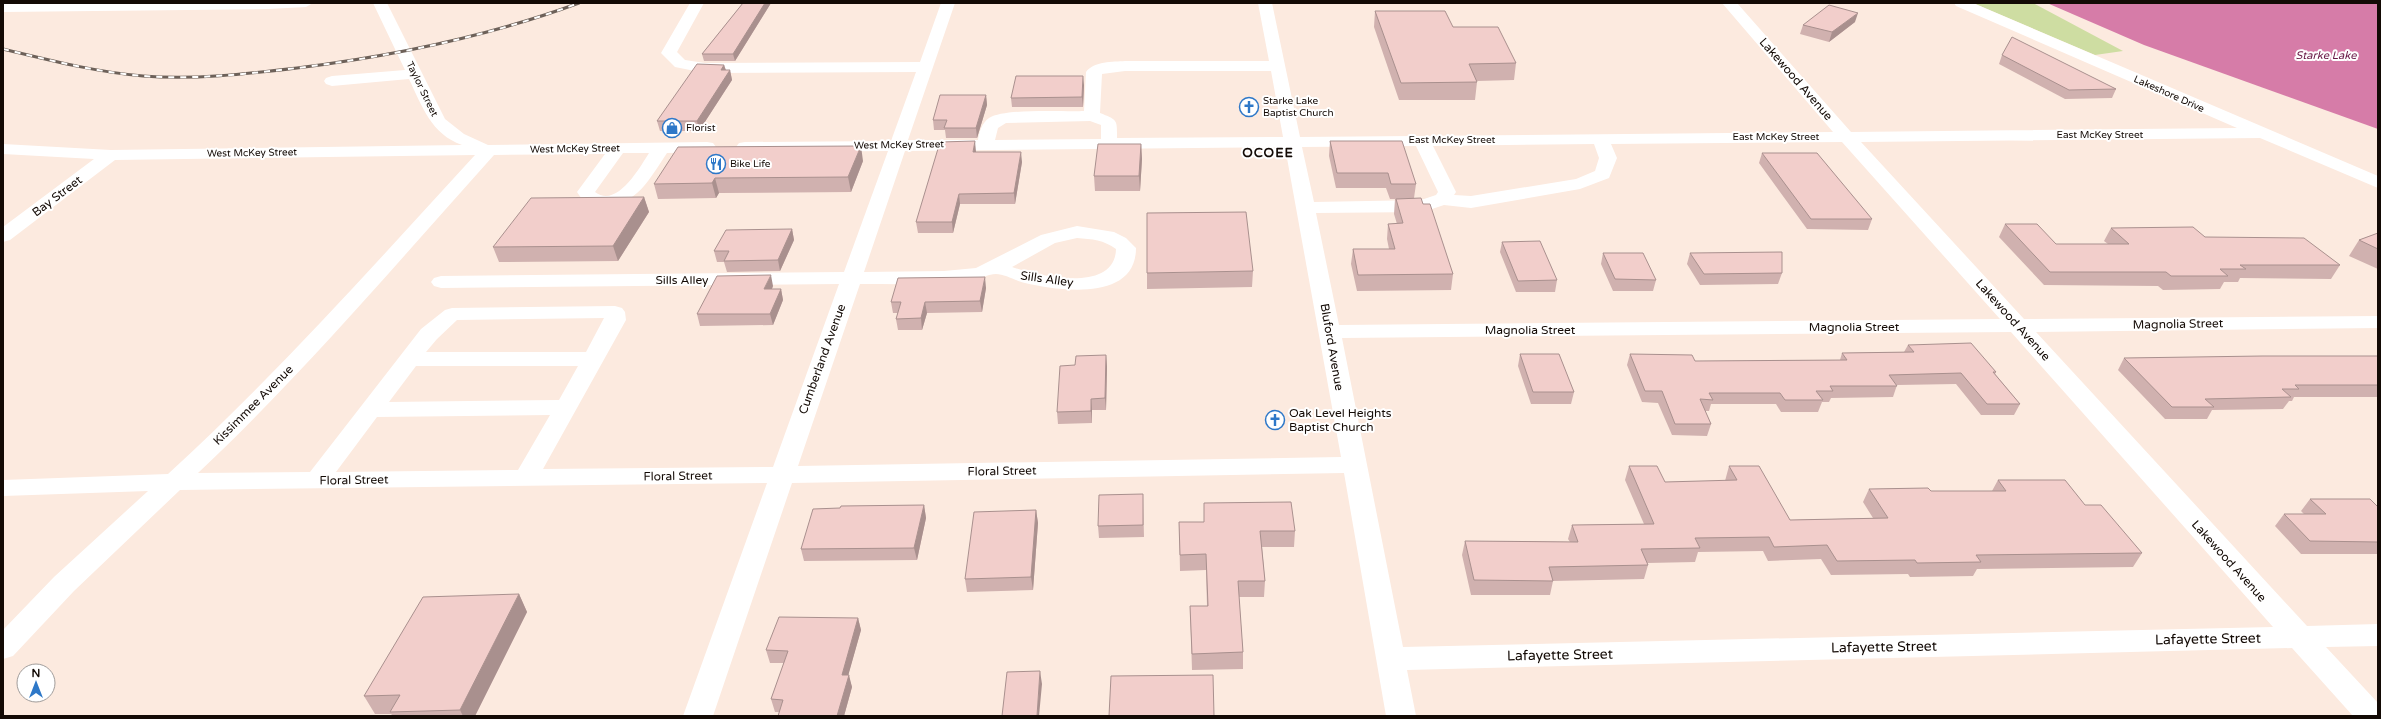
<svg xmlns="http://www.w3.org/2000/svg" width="2381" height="719" viewBox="0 0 2381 719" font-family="'Varela Round',sans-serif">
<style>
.green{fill:#cedda2}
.water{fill:#d67ca8}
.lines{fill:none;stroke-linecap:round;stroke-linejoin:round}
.minor{fill:#fff;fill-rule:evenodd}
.rail-casing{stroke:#6d6159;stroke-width:3}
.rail{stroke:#fff;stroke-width:2;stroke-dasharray:6;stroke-linecap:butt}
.wall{fill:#d0b1af}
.shaded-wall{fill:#a9908e}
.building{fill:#f2cecb;stroke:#a9908e}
.labels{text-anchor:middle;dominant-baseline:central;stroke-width:4;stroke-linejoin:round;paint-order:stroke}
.far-street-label{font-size:10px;fill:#130a05;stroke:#fff}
.far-poi-label{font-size:10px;fill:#130a05;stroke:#fff;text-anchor:start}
.far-water-label{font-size:11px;font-style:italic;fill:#671644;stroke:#fff}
.street-label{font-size:12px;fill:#130a05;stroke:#fff}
.poi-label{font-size:12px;fill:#130a05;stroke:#fff;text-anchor:start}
.far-district-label{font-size:13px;font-weight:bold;letter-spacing:1px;fill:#130a05;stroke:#fff}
.near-street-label{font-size:14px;fill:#130a05;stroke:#fff}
</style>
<rect width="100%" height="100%" fill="#fceadf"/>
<path class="green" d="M1973 3H2033L2123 51 2095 55Z"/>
<path class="water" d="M2047 3H2378V129L2144 45Z"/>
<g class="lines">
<path class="minor" d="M313 3 306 7 268 9 3 12V4L25 3Z
M373 3H387L445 119 464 134 488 145 707 142 713 143 716 147 713 151 707 152 667 153C650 178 637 206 603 206 591 206 583 202 577 192L605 154 494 155C397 263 303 374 198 473L310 472 421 329 445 310 452 308 615 306 622 308 625 312 626 320 543 469 773 467 839 284 441 288 434 286 431 282 434 278 441 276 844 272 888 151 745 152 739 151 736 147 739 143 745 142 891 141 916 72 705 73 675 67 661 53 690 3H704L677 52 685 60 705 63 920 62 941 3H955L908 140H978C979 132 982 123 989 118 1005 108 1063 112 1084 111L1086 72C1094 61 1113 62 1125 61H1269L1258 3H1272L1300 137 1833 132 1722 3H1737L1851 132 2237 128 1956 6 1954 3H1973L2378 176V188L2260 138 1861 142 2024 319 2378 316V328L2036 332 2307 626 2378 624V646L2326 647 2378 703V716H2353L2292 648 1407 670 1416 716H1386L1344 473 792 483 713 716H683L767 483 180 490 74 591 13 656 3 659V630L54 577 148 491 3 496V480L168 474C277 374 375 264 475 155L115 160 10 240 3 242V227L94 159 3 154V144L111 150 462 145C431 134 422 106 409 79L332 86 326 84 324 81 326 78 332 76 405 70ZM1125 71H1271L1283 137 1117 138C1117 120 1118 120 1100 113L1102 74ZM1090 121 1101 125V139L995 140 998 128 1006 123ZM1842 142 2000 319 1339 325 1316 213 1423 212 1444 205 1471 208 1580 189 1609 178 1617 158 1611 144ZM1594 144 1599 158 1595 171 1576 179 1471 196 1454 195 1456 192 1433 146ZM1416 146 1438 192 1436 195 1421 200 1314 202 1302 147ZM1285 147 1341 457 798 466 860 284C894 284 929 285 963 282 973 281 989 274 996 274 1005 274 1016 281 1025 283 1059 291 1136 302 1136 248L1126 238 1114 232 1077 226 1041 235 976 268 944 271 864 272 905 151ZM623 153H649C640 167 617 209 595 192ZM1077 238C1092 239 1104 240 1116 249 1115 294 1039 276 1012 267L1055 243ZM604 318 586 352H426L437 339 457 320ZM2011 332 2273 627 1403 647 1342 338ZM416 366H578L559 400 389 402ZM550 415 518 470 336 472 377 417Z"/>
<defs>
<path id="rail" d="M3 49C49 60 95 72 143 76 194 80 246 74 297 68 393 56 487 37 579 3"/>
</defs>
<use href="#rail" class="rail-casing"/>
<use href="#rail" class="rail"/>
</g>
<path class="wall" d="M743 3H771L735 61H704L702 54Z
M1375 11 1516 63 1514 80 1477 81V82L1475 100H1399L1374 27Z
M1855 22 1829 42 1800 34 1803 25Z
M2002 55 2116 89 2112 98 2065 99 1999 64Z
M724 65 726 70H730L732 80 699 131H660L657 121Z
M1084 85 1083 107H1012L1011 98Z
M986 95 987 105 977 138H946L945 130H934L933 120Z
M1330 141 1416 184 1414 198 1423 204 1453 274 1451 290 1357 291 1351 264 1353 249H1389L1387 239 1388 224H1397L1394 214 1395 199H1390L1386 188H1336L1329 156Z
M1141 144 1142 159 1140 191H1095L1094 176Z
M976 152 1022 162 1015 204H960L953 233H918L916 222Z
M1762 153 1872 219 1868 230 1807 229 1759 163Z
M863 161 851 192 719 193 716 198 658 199 654 184Z
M644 197 649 212 618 261 499 262 493 247Z
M2005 224 2056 244H2108L2104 241 2111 228 2205 237 2340 265 2331 279 2240 278 2238 282H2224L2220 289 2163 290 2158 286 2044 285 1999 237Z
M792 229 794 240 780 271 727 272 724 262H717L714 251Z
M2378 233V269L2349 256 2359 240Z
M1502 242 1557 280 1555 292H1516L1500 252Z
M1603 253 1656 280 1653 291H1613L1601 264Z
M1690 253 1782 273 1778 284 1700 285 1687 264Z
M1253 271 1252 287 1147 289V273Z
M773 286 772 289H781L783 300 773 325 700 326 697 314Z
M986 288 982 312 927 313 922 330H898L896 319 898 313H893L891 302Z
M1908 345 1996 372 1995 374 2020 404 2014 415H1981L1956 384 1897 385 1893 397 1831 398 1829 402H1822L1818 412H1781L1776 404H1711L1709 411H1705L1711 424 1707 436 1672 435 1658 403 1642 402 1627 365 1630 354 1695 361 1840 360 1842 353 1904 352Z
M1520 354 1574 392 1571 404H1531L1518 366Z
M1106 355 1107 367 1106 410H1092V423L1058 424 1057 412 1075 365Z
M2378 356V397H2294L2292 401H2289L2283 409 2212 410 2207 419H2165L2118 370 2124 358Z
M1629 466 1665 482 1725 481 1729 466 1790 520 1873 518 1863 502 1869 489 1931 491H1992L1998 480 2085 505 2142 553 2133 567 1977 569 1973 576 1910 577 1908 574 1831 575 1821 559 1768 561 1763 551 1698 552 1695 562 1647 563 1648 565 1644 579 1553 581 1550 595H1471L1462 555 1465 541 1570 542 1568 539 1572 525 1644 524 1625 480Z
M1143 494 1144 537 1099 538 1098 526Z
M2310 499 2378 507V554H2301L2275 526 2284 514H2304L2301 511Z
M1204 503 1295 531 1294 547H1262L1265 581 1264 597H1239L1243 652V669L1192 670 1190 606H1207L1206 570 1180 571 1179 522H1204Z
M924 505 926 518 917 560 804 561 801 549 840 508Z
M1036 510 1038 523 1033 590 967 592 965 579Z
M519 594 527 612 475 716H393L391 714H375L364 696Z
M858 618 861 630 848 675 852 687 844 716H778L779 712H775L771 699 784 663H770L766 650Z"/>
<path class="shaded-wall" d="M765 3H771L735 61 733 54Z
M1858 13 1855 22 1829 42 1832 32Z
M724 65 727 74 721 70Z
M730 70 732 80 699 131 697 121Z
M1083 76 1084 85 1083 107 1082 97Z
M986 95 987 105 977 138 976 128Z
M975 141 976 152 974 162 973 152Z
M1141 144 1142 159 1140 191 1139 176Z
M861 146 863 161 851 192 848 177Z
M1021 152 1022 162 1015 204 1014 193Z
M715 178 719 193 716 198 712 183Z
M959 194 960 204 953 233 952 222Z
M644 197 649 212 618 261 613 246Z
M792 229 794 240 780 271 778 260Z
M771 275 773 286 767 300 764 289Z
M985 277 986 288 982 312 980 301Z
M781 289 783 300 773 325 770 314Z
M925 302 927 313 922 330 921 318Z
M1106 355 1107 367 1106 410 1105 398Z
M1091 399 1092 410V423L1091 411Z
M924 505 926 518 917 560 914 548Z
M1036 510 1038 523 1033 590 1031 577Z
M519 594 527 612 475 716H463L460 710Z
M858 618 861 630 845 687 842 675Z
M1040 671 1042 684 1039 716H1037Z
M849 675 852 687 844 716H837Z"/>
<path class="building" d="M743 3H765L733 54H702Z
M1829 5 1858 13 1832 32 1803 25Z
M1375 11H1445L1453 27H1498L1516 63 1469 64 1477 82 1401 83Z
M2012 37 2116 89 2069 90 2002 55Z
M697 64 724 65 721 70H730L697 121H657Z
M1016 76H1083L1082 97 1011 98Z
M940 95H986L976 128H944L947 120H933Z
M975 141 973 152H1021L1014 193 959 194 952 222H916L940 142Z
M1330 141H1402L1416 184H1391L1388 173H1337Z
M1098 144H1141L1139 176H1094Z
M861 146 848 177 715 178 712 183 654 184 678 147Z
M1762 153H1817L1872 219H1811Z
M644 197 613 246 493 247 531 198Z
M1421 198 1423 204H1430L1453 274 1358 275 1353 249H1395L1388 224 1403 223 1396 199Z
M1246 212 1253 271 1147 273V213Z
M2005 224H2037L2056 244H2129L2111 228 2193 227 2205 237 2304 238 2340 265H2240L2246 269H2220L2228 276H2171L2166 272H2050Z
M792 229 778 260 724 261 729 251H714L726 230Z
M2378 233V249L2359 240Z
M1540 241 1557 280 1518 281 1502 242Z
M1782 252V273L1704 274 1690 253Z
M1603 253H1643L1656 280 1615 279Z
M771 275 764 289H781L770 314H697L717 276Z
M985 277 980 301 925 302 921 318 896 319 901 302H891L898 278Z
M1971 343 1996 372H1993L2020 404H1987L1961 373 1889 375 1897 386H1830L1833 391H1816L1823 400H1785L1780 393H1709L1713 400 1700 399 1711 424H1675L1662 391H1645L1630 354 1692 355 1695 361 1847 360 1842 353 1914 352 1908 345Z
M1520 354H1559L1574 392H1533Z
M1106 355 1105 398 1091 399V411L1057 412 1060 366 1075 365 1076 356Z
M2262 356H2378V385H2295L2299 389H2282L2291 397 2205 399 2214 407H2172L2124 358Z
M1629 466H1657L1665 482 1737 480 1729 466H1759L1790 520 1888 518 1869 489 1928 488 1931 491H2006L1998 480H2065L2085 505H2101L2142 553 1976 555 1981 562 1917 563 1915 560 1837 561 1827 545 1774 547 1769 537 1695 538 1700 548 1641 549 1648 565 1549 567 1553 581 1474 580 1465 541 1578 542 1572 525 1654 524Z
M1143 494V525L1098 526 1099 495Z
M2310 499H2370L2378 507V542L2310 541 2284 514H2326Z
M1291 502 1295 531H1260L1265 581H1238L1243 652 1192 654 1190 606H1208L1206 554 1180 555 1179 522H1204V503Z
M924 505 914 548 801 549 813 509 840 508 841 506Z
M1036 510 1031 577 965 579 974 512Z
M519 594 460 710 390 712 400 695 364 696 423 597Z
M779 617 858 618 842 675H849L837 716H778L783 700 771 699 788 651 766 650Z
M1040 671 1037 716H1002L1007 672Z
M1213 675 1214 716H1109L1111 676Z"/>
<defs>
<symbol id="church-ring" viewBox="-11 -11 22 22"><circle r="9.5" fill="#fff" stroke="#2e78c8" stroke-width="1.5"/><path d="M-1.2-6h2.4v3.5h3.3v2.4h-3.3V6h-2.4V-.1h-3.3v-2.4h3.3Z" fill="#2e78c8"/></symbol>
<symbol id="shop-ring" viewBox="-11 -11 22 22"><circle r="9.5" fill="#fff" stroke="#2e78c8" stroke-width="1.5"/><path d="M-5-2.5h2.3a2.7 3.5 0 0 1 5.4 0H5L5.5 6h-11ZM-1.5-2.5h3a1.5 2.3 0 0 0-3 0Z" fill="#2e78c8"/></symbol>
<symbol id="restaurant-ring" viewBox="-11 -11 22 22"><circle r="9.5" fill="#fff" stroke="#2e78c8" stroke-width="1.5"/><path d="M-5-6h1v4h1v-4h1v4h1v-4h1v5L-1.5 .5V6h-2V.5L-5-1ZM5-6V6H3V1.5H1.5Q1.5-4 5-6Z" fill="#2e78c8"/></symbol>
</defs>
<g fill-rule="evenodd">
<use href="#church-ring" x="1238" y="96" width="22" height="22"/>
<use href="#shop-ring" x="661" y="117" width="22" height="22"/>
<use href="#restaurant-ring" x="705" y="153" width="22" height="22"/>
<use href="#church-ring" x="1264" y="409" width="22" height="22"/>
</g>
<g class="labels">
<g class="far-street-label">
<text transform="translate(422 89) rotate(64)">Taylor Street</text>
<text transform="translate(2169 94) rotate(24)">Lakeshore Drive</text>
<text x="2100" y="135">East McKey Street</text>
<text x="1776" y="137">East McKey Street</text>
<text x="1452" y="140">East McKey Street</text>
<text transform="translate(899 145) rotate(-1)">West McKey Street</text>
<text transform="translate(575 149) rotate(-1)">West McKey Street</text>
<text transform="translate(252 153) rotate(-1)">West McKey Street</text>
</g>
<g class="far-poi-label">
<text x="1263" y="101">Starke Lake<tspan x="1263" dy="12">Baptist Church</tspan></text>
<text x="686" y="128">Florist</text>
<text x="730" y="164">Bike Life</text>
</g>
<g class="far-water-label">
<text x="2326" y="55">Starke Lake</text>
</g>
<g class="street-label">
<text transform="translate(1796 79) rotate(49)">Lakewood Avenue</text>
<text transform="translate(57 196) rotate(-37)">Bay Street</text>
<text transform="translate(1047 279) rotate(8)">Sills Alley</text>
<text x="682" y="280">Sills Alley</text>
<text transform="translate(2013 320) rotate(48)">Lakewood Avenue</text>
<text transform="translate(2178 324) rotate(-1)">Magnolia Street</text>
<text x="1854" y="327">Magnolia Street</text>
<text x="1530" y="330">Magnolia Street</text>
<text transform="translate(1332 347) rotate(80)">Bluford Avenue</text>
<text transform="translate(822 359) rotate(-70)">Cumberland Avenue</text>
<text transform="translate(253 405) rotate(-45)">Kissimmee Avenue</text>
<text transform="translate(1002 471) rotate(-1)">Floral Street</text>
<text transform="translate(678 476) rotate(-1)">Floral Street</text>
<text transform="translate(354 480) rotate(-1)">Floral Street</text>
<text transform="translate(2229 561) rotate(48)">Lakewood Avenue</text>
</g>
<g class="poi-label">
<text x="1289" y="413">Oak Level Heights<tspan x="1289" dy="14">Baptist Church</tspan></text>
</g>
<g class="far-district-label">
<text x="1268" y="153">OCOEE</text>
</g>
<g class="near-street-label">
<text transform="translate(2208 639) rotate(-1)">Lafayette Street</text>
<text transform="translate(1884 647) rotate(-1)">Lafayette Street</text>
<text transform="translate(1560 655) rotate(-1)">Lafayette Street</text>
</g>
</g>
<rect width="2381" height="719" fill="none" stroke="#130a05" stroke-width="8"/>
<g transform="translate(36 683)"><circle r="19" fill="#ffffff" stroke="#a19d9b"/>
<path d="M0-3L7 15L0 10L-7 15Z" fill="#2e78c8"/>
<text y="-6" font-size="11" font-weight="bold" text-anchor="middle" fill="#130a05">N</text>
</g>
</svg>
